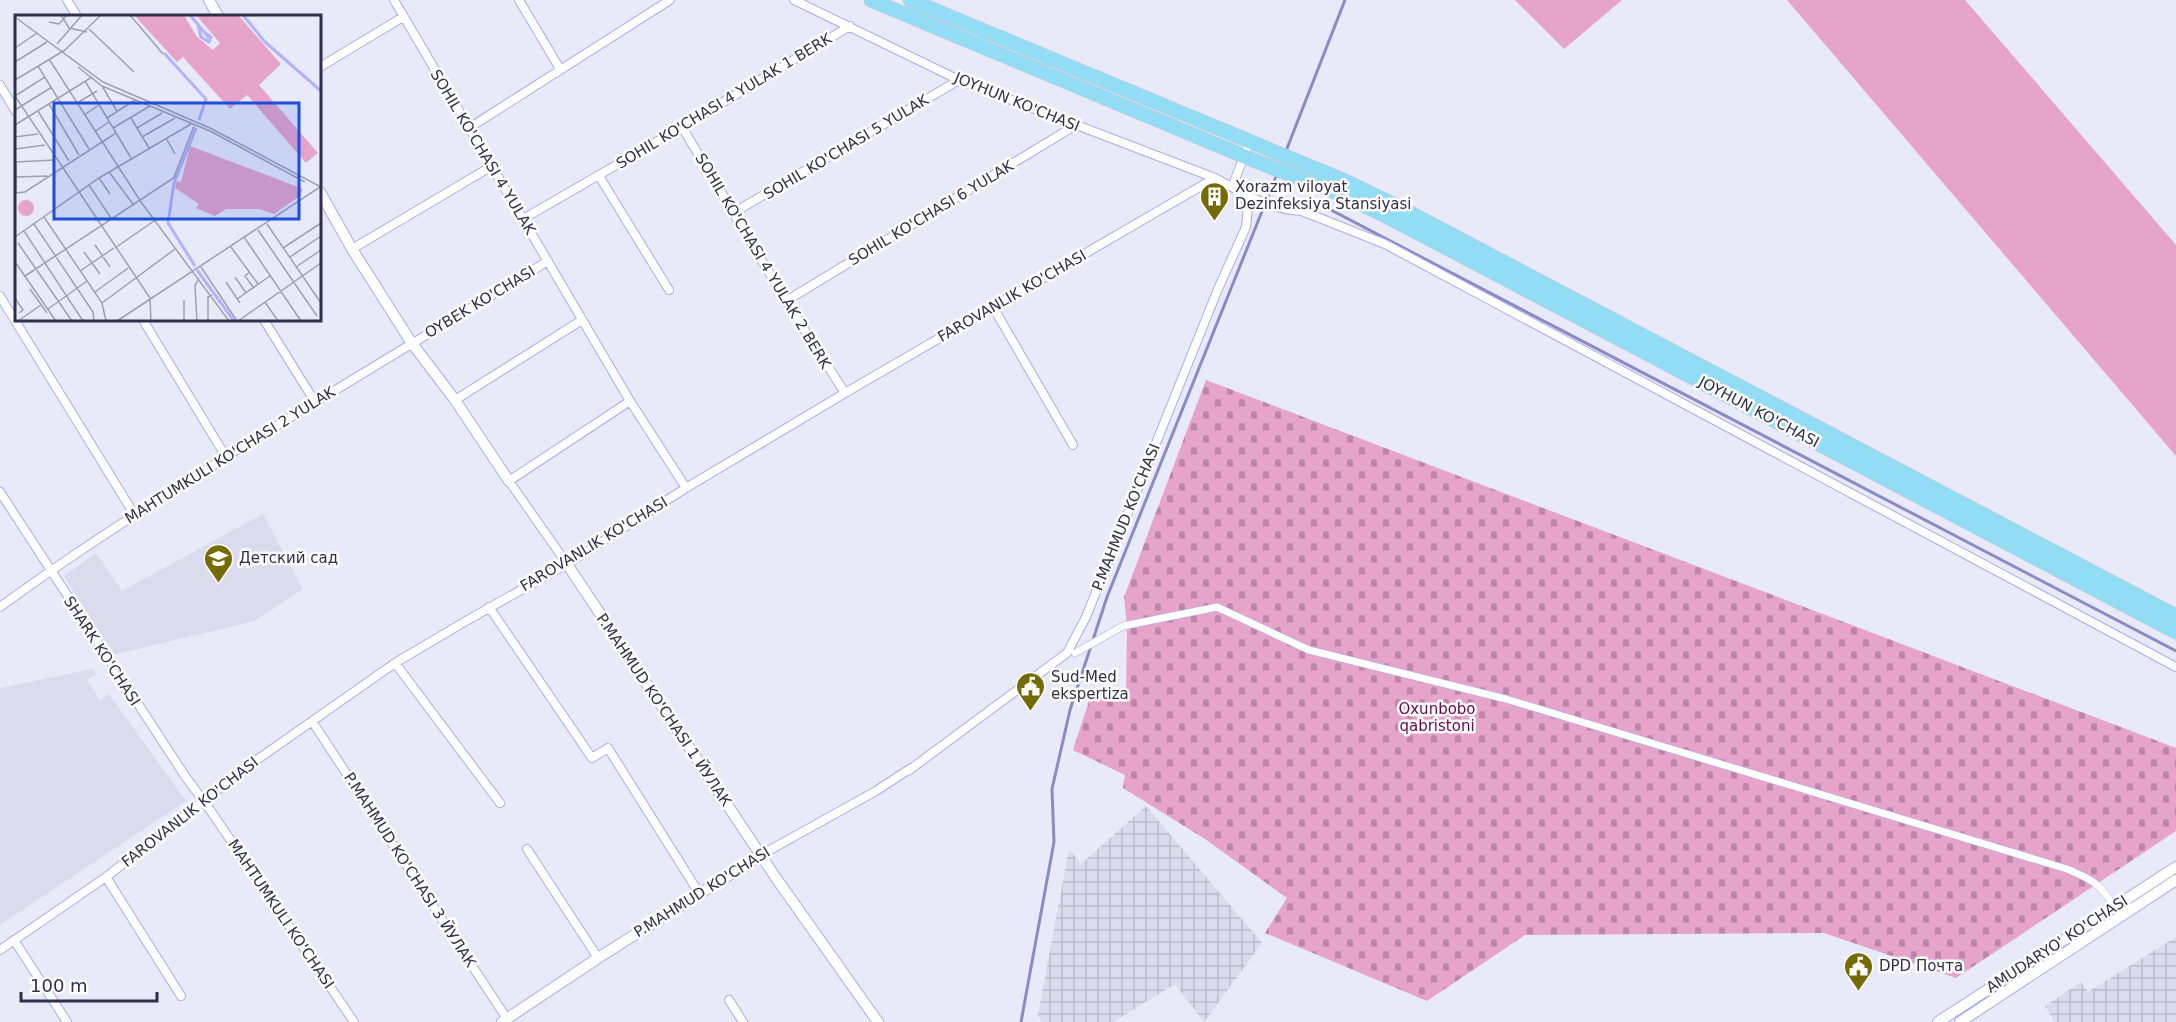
<svg xmlns="http://www.w3.org/2000/svg" width="2176" height="1022" viewBox="0 0 2176 1022" font-family="'DejaVu Sans',sans-serif">
<style>
.built{fill:#dadbec}
.industrial{fill:url(#industrial-grid)}
.grass{fill:#e6a4cb}
.cemetery{fill:url(#cemetery-stones)}
.lines{fill:none;stroke-linecap:round;stroke-linejoin:round}
.stream{stroke:#8b8bc4;stroke-width:3}
.pedestrian-casing{stroke:#a9aaf2;stroke-width:8}
.minor-casing{stroke:#a9aaf2;stroke-width:10}
.tertiary-casing{stroke:#a9aaf2;stroke-width:12}
.primary-casing{stroke:#c9c9d0;stroke-width:15}
.pedestrian{stroke:#fff;stroke-width:7}
.minor{stroke:#fff;stroke-width:8}
.tertiary{stroke:#fff;stroke-width:10}
.primary{stroke:#92ddf5;stroke-width:14}
.labels{text-anchor:middle;dominant-baseline:central;stroke-width:5;stroke-linejoin:round;paint-order:stroke}
.street-label{font-size:15px;fill:#2f2f4c;stroke:#fff}
.poi-label{font-size:15px;fill:#2f2f4c;stroke:#fff;text-anchor:start}
.park-label{font-size:15px;fill:#6c0251;stroke:#fff}
.inset-river{fill:none;stroke:#b2b3f8;stroke-width:3}
.inset-road{fill:none;stroke:#9f9fb4;stroke-width:1.5}
.view{fill:#1d4ed8;fill-opacity:0.15;stroke:#1d4ed8;stroke-width:3}
.inset-edge{fill:none;stroke:#2f2f4c;stroke-width:3}
</style>
<defs>
<pattern id="industrial-grid" width="8" height="8" patternUnits="userSpaceOnUse" patternTransform="scale(1.5)"><rect width="8" height="8" fill="#dadbec"/><path d="M0 4h8M4 0v8" fill="none" stroke="#bbbccc"/></pattern>
<pattern id="cemetery-stones" width="16" height="16" patternUnits="userSpaceOnUse" patternTransform="scale(1.5)"><rect width="16" height="16" fill="#e6a4cb"/><path d="M2 7V4a2 2 0 0 1 4 0v3zM10 15v-3a2 2 0 0 1 4 0v3z" fill="#bb86a7"/></pattern>
</defs>
<rect width="100%" height="100%" fill="#e9eaf9"/>
<path class="built" d="M263 514 303 589 254 621 113 655 64 576 96 553 122 591Z
M92 669 96 674 87 680 100 700 109 694 186 801 0 925V688Z"/>
<path class="industrial" d="M1146 806 1262 943 1204 1022 1175 984 1113 1022H1042L1038 1015 1069 849 1081 864Z
M2176 937V1022H2055L2045 1006 2081 982 2088 992Z"/>
<path class="grass" d="M1515 0H1622L1564 49Z
M1787 0H1965L2176 245V456Z"/>
<path class="cemetery" d="M1206 380 2176 748V831L1956 978 1824 933 1525 935 1427 1001 1265 933 1287 898 1205 839 1123 788 1125 775 1073 750 1093 689 1126 698 1127 626 1124 597Z"/>
<g class="lines">
<path class="stream" d="M1286 151 1345 0
M1310 199 2176 651
M1021 1022 1054 842 1052 789 1070 710 1107 597 1277 174"/>
<defs>
<path id="pedestrian" d="M1075 653 1123 626 1217 607 1309 650 1506 699 2067 869C2091 879 2101 884 2114 907"/>
<path id="minor" d="M67 0 77 16
M394 0 630 401 686 488
M519 0 560 69
M794 0 959 80 1215 178C1245 194 1267 209 1302 211L1385 244 2176 667
M320 67 403 17
M0 85 16 112
M682 127 786 301 845 393
M469 128 670 0
M599 176 669 290
M1232 187 1250 141
M733 213 959 80
M523 219 682 127 850 26
M352 249 492 166
M0 296 134 514
M786 301 1076 125
M993 307 1073 445
M143 320 226 457
M264 320 315 402
M455 400 582 320
M0 492 185 776 208 807 354 1022
M567 564 509 481 630 401
M0 607C82 547 167 494 253 440 351 380 449 320 548 261
M489 607 592 758 608 748 699 893
M395 663 500 803
M312 721 507 1019
M908 771 1067 653 1086 617 1218 289 1246 227 1248 207 1244 196
M527 849 598 958
M761 855 876 791 911 768
M106 877 181 996
M14 940 67 1022
M0 950 106 877 251 764 395 663 466 621 567 564 686 488 845 393 1215 178
M729 1000 743 1022"/>
<path id="tertiary" d="M209 0 218 16
M320 192 352 249 411 342 455 400 509 481
M567 564 776 878 878 1022
M502 1022 598 958 761 855
M1938 1022 2176 867
M1960 1022 2176 880"/>
<path id="primary" d="M871 0 1253 160 1340 194 1384 215 2176 632
M910 0 1345 181 1395 205 2176 616"/>
</defs>
<use href="#pedestrian" class="pedestrian-casing"/>
<use href="#minor" class="minor-casing"/>
<use href="#tertiary" class="tertiary-casing"/>
<use href="#primary" class="primary-casing"/>
<use href="#pedestrian" class="pedestrian"/>
<use href="#minor" class="minor"/>
<use href="#tertiary" class="tertiary"/>
<use href="#primary" class="primary"/>
</g>
<defs>
<symbol id="building-pin" viewBox="-11 -11 22 30"><path d="M0 17L-7.5 6A9.5 9.5 0 1 1 7.5 6Z" fill="#756b04" stroke="#fff"/><path d="M-4-6H4V6H1V3H-1V6H-4ZM-2.5-4.3h1.7v1.8h-1.7ZM.8-4.3h1.7v1.8H.8ZM-2.5-1h1.7V.8h-1.7ZM.8-1h1.7V.8H.8Z" fill="#fff"/></symbol>
<symbol id="school-pin" viewBox="-11 -11 22 30"><path d="M0 17L-7.5 6A9.5 9.5 0 1 1 7.5 6Z" fill="#756b04" stroke="#fff"/><path d="M0-5L7-2L0 1L-7-2ZM-4 1L0 2.5L4 1V4Q0 6-4 4Z" fill="#fff"/></symbol>
<symbol id="civic-pin" viewBox="-11 -11 22 30"><path d="M0 17L-7.5 6A9.5 9.5 0 1 1 7.5 6Z" fill="#756b04" stroke="#fff"/><path d="M-.6-6.5H3V-4.5H.6V-3L4-1V1h2V6H-6V1h2V-1L-.6-3ZM-1.2 2.5V6h2.4V2.5Z" fill="#fff"/></symbol>
</defs>
<g fill-rule="evenodd">
<use href="#building-pin" x="1198" y="180" width="33" height="45"/>
<use href="#school-pin" x="202" y="542" width="33" height="45"/>
<use href="#civic-pin" x="1014" y="670" width="33" height="45"/>
<use href="#civic-pin" x="1842" y="950" width="33" height="45"/>
</g>
<g class="labels">
<g class="street-label">
<text transform="translate(724 101) rotate(-31)">SOHIL KO'CHASI 4 YULAK 1 BERK</text>
<text transform="translate(1017 102) rotate(22)">JOYHUN KO'CHASI</text>
<text transform="translate(846 147) rotate(-31)">SOHIL KO'CHASI 5 YULAK</text>
<text transform="translate(483 152) rotate(59)">SOHIL KO'CHASI 4 YULAK</text>
<text transform="translate(931 213) rotate(-31)">SOHIL KO'CHASI 6 YULAK</text>
<text transform="translate(763 261) rotate(59)">SOHIL KO'CHASI 4 YULAK 2 BERK</text>
<text transform="translate(1012 296) rotate(-30)">FAROVANLIK KO'CHASI</text>
<text transform="translate(480 302) rotate(-31)">OYBEK KO'CHASI</text>
<text transform="translate(1759 412) rotate(28)">JOYHUN KO'CHASI</text>
<text transform="translate(230 455) rotate(-32)">MAHTUMKULI KO'CHASI 2 YULAK</text>
<text transform="translate(1126 517) rotate(-68)">P.MAHMUD KO'CHASI</text>
<text transform="translate(594 544) rotate(-31)">FAROVANLIK KO'CHASI</text>
<text transform="translate(102 651) rotate(57)">SHARK KO'CHASI</text>
<text transform="translate(664 710) rotate(56)">P.MAHMUD KO'CHASI 1 ЙУЛАК</text>
<text transform="translate(190 812) rotate(-38)">FAROVANLIK KO'CHASI</text>
<text transform="translate(410 870) rotate(57)">P.MAHMUD KO'CHASI 3 ЙУЛАК</text>
<text transform="translate(702 892) rotate(-32)">P.MAHMUD KO'CHASI</text>
<text transform="translate(281 914) rotate(56)">MAHTUMKULI KO'CHASI</text>
<text transform="translate(2057 944) rotate(-33)">AMUDARYO' KO'CHASI</text>
</g>
<g class="poi-label">
<text x="1235" y="187">Xorazm viloyat<tspan x="1235" dy="17">Dezinfeksiya Stansiyasi</tspan></text>
<text x="239" y="558">Детский сад</text>
<text x="1051" y="677">Sud-Med<tspan x="1051" dy="17">ekspertiza</tspan></text>
<text x="1879" y="966">DPD Почта</text>
</g>
<g class="park-label">
<text x="1437" y="709">Oxunbobo<tspan x="1437" dy="17">qabristoni</tspan></text>
</g>
</g>
<g transform="translate(15 15)">
<rect width="306" height="306" fill="#e9eaf9"/>
<path d="M119 0H169L182 22 198 35 205 28 181 0H223L266 49 244 70 303 138 291 148 232 80 215 94 168 42 162 47ZM3 193a8 8 0 1 1 16 0a8 8 0 1 1-16 0Z" fill="#e6a4cb"/>
<path d="M175 131 288 174 285 181 259 199 244 194H211L200 201 181 193 184 189 160 173 162 166 166 167Z" fill="#e6a4cb"/>
<path class="inset-river" d="M175 0 194 23M228 0 250 27 306 76M183 10 186 22 194 27 196 22 189 17M149 38 191 84 184 105M180 251 153 208 159 168 181 113M182 255 219 306"/>
<path class="inset-road" d="M46 0 54 13 72 17M115 0 148 39M0 2 88 67 195 113 306 172M34 7 44 9 52 0M74 14 119 57M42 29 67 0M0 33 22 18M50 35 86 0M34 44 126 187 214 306M0 47 32 27M23 51 74 134M63 52 87 71 195 116 290 167M0 65 50 35M70 66 116 143M87 71 102 96M0 81 135 283 136 306M0 81 30 62M62 88 82 76M34 89 64 140M0 95 37 72M23 96 54 146M69 100 84 90M92 103 120 85M116 103 134 133M0 110 77 62M98 113 135 91M122 113 147 98M79 117 94 107M0 122 23 119M127 122 160 103M151 123 160 139M0 134 30 130M0 147 40 145M1 147V178M94 157 118 189M0 162 32 161M159 162 179 111M84 163 95 179M74 170 96 203M0 178 10 177 101 118M29 202 87 288 91 306M19 209 78 297 79 306M252 209 306 288M243 215 302 301M9 216 68 306M0 222 84 163 176 109M229 222 286 306M3 228 57 306M80 230 95 252M216 232 243 269M100 233 139 206M268 233 306 208M69 237 85 259M275 242 306 221M0 247 41 306M186 252 222 306M281 252 306 235M65 256 99 233M235 257 230 261 238 272M10 261 160 162M220 262 231 278M211 267 225 288M15 274 32 298M80 277 113 253M0 283 8 295 4 298M222 284 255 261M169 285V306M250 287 263 306M87 288 160 234M33 294 72 266M3 306 26 290M102 306 305 172M182 306 180 271 184 263M193 306V282L197 280M223 306 306 248"/>
<path class="view" d="M39 88H284V204H39Z"/>
<rect width="306" height="306" class="inset-edge"/>
</g>
<path d="M21 992v9h136v-9" fill="none" stroke="#2f2f4c" stroke-width="3"/>
<text x="30" y="992" font-size="18" fill="#2f2f4c" stroke="#ffffff" stroke-width="4.5" paint-order="stroke">100 m</text>
</svg>
